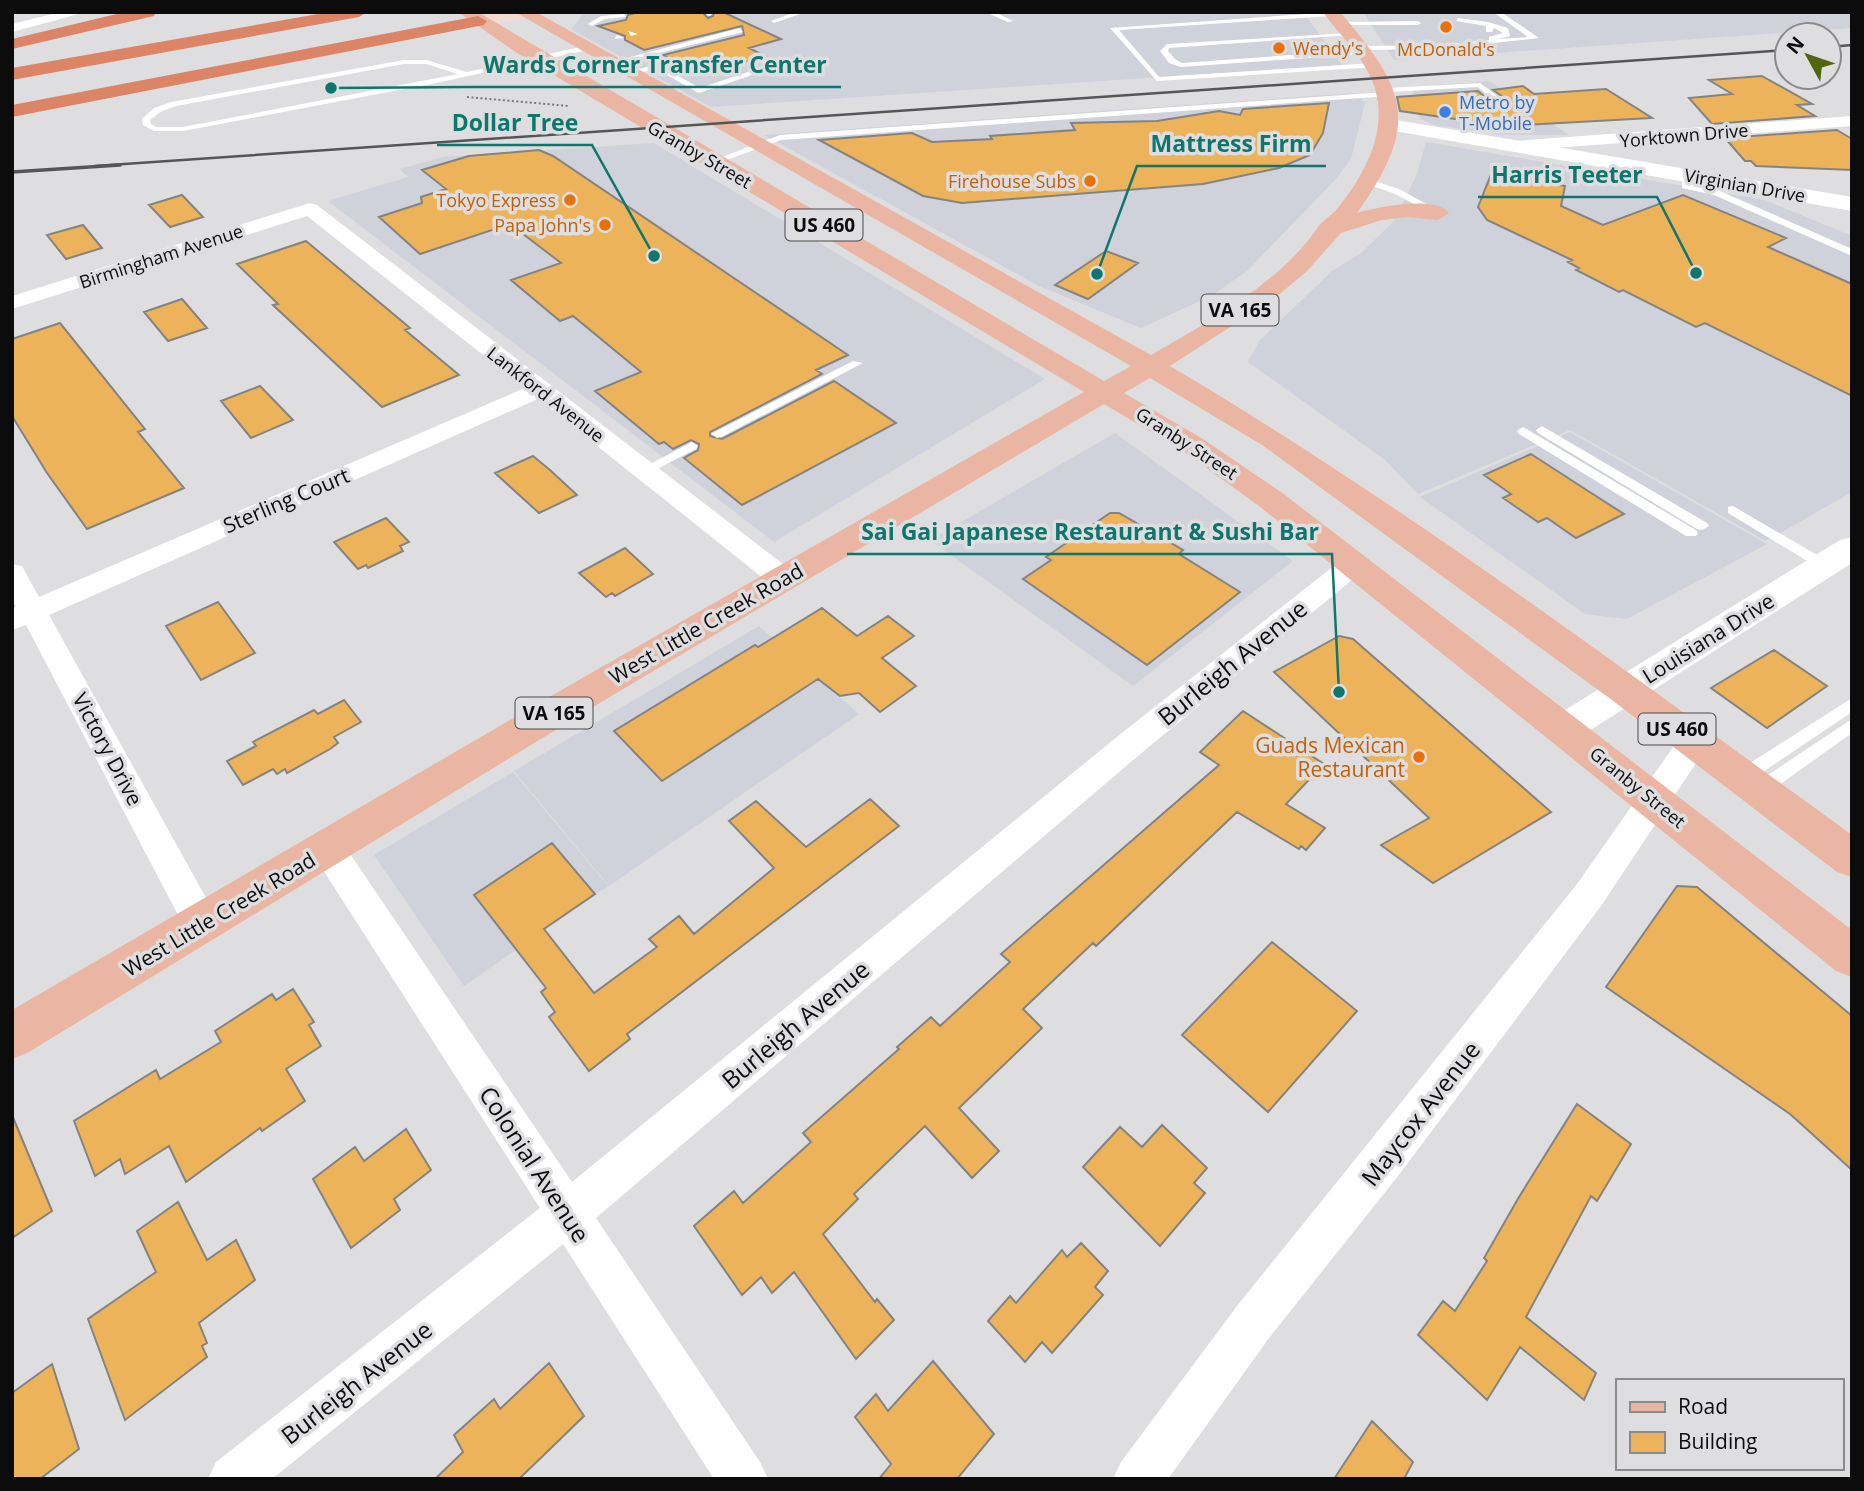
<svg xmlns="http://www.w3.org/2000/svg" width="1864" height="1491" viewBox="0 0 1864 1491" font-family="'Open Sans',sans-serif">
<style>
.built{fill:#cfd2db}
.building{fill:#ecb35b;stroke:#858382;stroke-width:2}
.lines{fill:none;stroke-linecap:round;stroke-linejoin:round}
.path{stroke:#787879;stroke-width:2;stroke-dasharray:2 2.5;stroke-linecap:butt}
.service{fill:#fff;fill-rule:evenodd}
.minor{fill:#fff;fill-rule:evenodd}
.tertiary{fill:#fff;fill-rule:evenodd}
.secondary{fill:#f4dad1;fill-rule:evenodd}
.primary{fill:#eab6a3;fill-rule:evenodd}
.motorway{fill:#dc8566;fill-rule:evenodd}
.rail-far1{stroke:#555557;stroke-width:2.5}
.rail{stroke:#555557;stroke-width:3.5}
.food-dot{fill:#e8710a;stroke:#dedee0;stroke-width:2.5}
.shop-dot{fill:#3f7fe0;stroke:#dedee0;stroke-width:2.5}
.labels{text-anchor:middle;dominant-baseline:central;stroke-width:7;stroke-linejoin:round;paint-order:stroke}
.far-food-label{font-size:18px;fill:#c56008;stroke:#dedee0;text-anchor:end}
.far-shop-label{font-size:18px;fill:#366cbe;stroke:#dedee0;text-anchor:start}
.far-street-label{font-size:18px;fill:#0c0c0d;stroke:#dedee0}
.shield{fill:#dedee0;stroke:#4b4b4c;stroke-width:2}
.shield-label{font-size:19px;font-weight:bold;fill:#0c0c0d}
.street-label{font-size:21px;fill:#0c0c0d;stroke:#dedee0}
.food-label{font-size:21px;fill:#c56008;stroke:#dedee0;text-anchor:end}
.near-street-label{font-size:24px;fill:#0c0c0d;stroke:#dedee0}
.leader{fill:none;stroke:#0f766e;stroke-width:2.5}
.callout-dot{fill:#0f766e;stroke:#dedee0;stroke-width:2.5}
.callout-label{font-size:23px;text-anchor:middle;font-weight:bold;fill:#0f766e;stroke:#dedee0;stroke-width:7;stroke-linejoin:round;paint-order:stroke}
</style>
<rect width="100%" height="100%" fill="#dedee0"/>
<path class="built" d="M585 12H1303L1342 65 711 107 571 29Z
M1363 12H1852V28L1394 60Z
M1489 81 1569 135H1501L1434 125 1419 118 1412 87Z
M1356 93 1365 103 1351 159 1334 181 1247 271 1211 296 1141 328 1039 286 764 135Z
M1426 142 1765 200 1852 236V492L1766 541 1570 430 1418 494 1384 459 1248 362 1259 341 1332 271 1361 253 1394 221 1417 174Z
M654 143 1045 379 774 542 328 201 408 177 400 169 443 157Z
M1570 432 1767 544 1627 619 1585 614 1420 497Z
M1115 433 1293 561 1133 686 930 540Z
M759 626 859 714 609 886 514 771Z
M513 772 608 886 464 986 374 855Z"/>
<path class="building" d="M638 12H702L708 18 713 16 714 12H723L781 39 749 48 765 56 701 75 663 55 744 35 742 26 644 50 625 40V36L598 26 626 20 628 15Z
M1762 76 1812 104 1797 105 1815 116 1712 124 1689 98 1732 94 1709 80Z
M1523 86 1534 94 1606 89 1652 118 1505 126 1400 111 1397 97 1478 91 1500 110 1508 111 1510 102 1493 90Z
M1329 103 1323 133 1310 155 1279 168 1203 184 962 203 923 196 819 140 912 133 932 142 992 139 990 136 1075 130 1071 123 1157 121 1219 111 1240 115 1243 109Z
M1837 130 1852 139V170L1756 166 1751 161H1745L1725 138Z
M539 150 553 156 848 355 816 370 822 374 710 432V436L722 439 834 381 896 423 742 505 684 458 698 450 699 444 691 440 673 449 664 442 659 444 595 391 641 372 573 316 560 321 511 280 561 263 510 224 420 254 379 217 422 203 421 197 446 189 422 170 469 156Z
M1492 172 1565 186 1561 206 1603 225 1683 195 1786 238 1768 247 1852 284V396L1705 323 1696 327 1623 290 1619 292 1576 270 1579 268 1568 262 1572 260 1487 220 1478 207Z
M182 195 203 217 170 227 149 205Z
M83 225 102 248 66 259 47 235Z
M306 241 410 328 405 330 459 375 382 407 273 305 278 304 237 264Z
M1106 251 1138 263 1088 299 1055 285Z
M182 299 207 328 168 341 144 312Z
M60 323 145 429 138 432 184 488 87 529 47 473 12 416V339Z
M260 386 293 420 251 438 221 401Z
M1531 454 1585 489 1624 514 1576 538 1547 518 1538 522 1503 498 1511 494 1484 475Z
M533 456 550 470 577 495 539 513 495 473Z
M1110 513H1119L1183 550 1179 554 1240 592 1147 665 1023 579 1051 560 1046 557Z
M386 518 409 542 400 546 403 551 368 568 366 565 358 569 334 542Z
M625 548 653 574 615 596 612 593 606 597 579 573Z
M218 602 255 653 201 680 166 626Z
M822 608 857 636 888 616 914 636 882 658 916 686 880 712 859 693 840 696 818 679 662 781 614 731 755 645 758 647Z
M1339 636 1353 639 1551 812 1433 883 1381 845 1429 818 1274 672Z
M1774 650 1827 686 1767 728 1711 688Z
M344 700 361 722 334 737 338 743 330 749 287 773 285 769 277 774 273 769 243 785 227 761 256 746 253 742 314 710 318 714Z
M1243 711 1324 764 1286 804 1325 828 1306 850 1301 846 1299 849 1237 812 1096 946 1093 943 1023 1009 1042 1028 959 1108 999 1151 972 1178 925 1126 854 1194 858 1199 823 1234 875 1302 877 1299 894 1320 856 1359 794 1272 772 1293 761 1277 742 1295 694 1226 734 1191 743 1203 811 1142 803 1133 899 1049 897 1047 931 1017 940 1026 1010 962 1001 954 1219 765 1200 752Z
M870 799 899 826 627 1034 630 1039 589 1071 549 1017 555 1012 541 992 546 988 474 895 552 843 595 894 544 929 594 993 657 947 649 939 679 916 694 934 774 868 729 821 756 801 806 847Z
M1677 886 1697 887 1852 1016V1170L1790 1114 1606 987Z
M1272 942 1357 1011 1268 1112 1182 1035Z
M293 989 314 1022 309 1025 321 1046 286 1069 305 1101 262 1131 260 1128 186 1182 169 1146 125 1174 120 1159 95 1176 74 1121 156 1070 160 1079 221 1042 215 1031 272 994 276 1000Z
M1577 1104 1631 1144 1597 1201 1591 1196 1526 1317 1596 1373 1584 1400 1520 1347 1487 1400 1418 1335 1443 1301 1455 1311 1487 1261 1484 1258 1519 1197Z
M12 1115 52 1211 12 1238Z
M1162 1125 1207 1168 1194 1183 1205 1193 1160 1246 1083 1167 1120 1127 1142 1147Z
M406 1129 431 1170 394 1199 400 1210 351 1248 313 1179 355 1147 364 1161Z
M178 1202 207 1260 236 1240 255 1280 199 1323 207 1343 202 1346 207 1357 125 1420 88 1319 156 1272 137 1231Z
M1081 1243 1108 1271 1095 1287 1103 1295 1052 1353 1042 1342 1025 1362 988 1321 1010 1296 1016 1303 1062 1250 1067 1257Z
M933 1361 994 1434 957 1479H879L891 1464 855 1417 876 1394 888 1411Z
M549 1363 584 1416 519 1479H435L463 1452 454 1435 494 1399 500 1409Z
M52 1364 79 1449 40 1479H12V1393Z
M1372 1421 1413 1462 1404 1479H1334Z"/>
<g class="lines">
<path class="path" d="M467 97 569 106"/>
<path class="service" d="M795 12H806L774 23 771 21Z
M985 12H995L1013 21 1008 22Z
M1334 12 1336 14 1333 16 1119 30 1159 77 1374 63 1377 67 1157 81 1110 28Z
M1493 12H1501L1539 38 1439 49 1364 50 1367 52 1363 54 1181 67 1169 63 1160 51 1167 44 1349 33 1353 35 1169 48 1168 51 1175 59 1182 63 1359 50 1356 48 1360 46 1439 45 1489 40V37L1503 33 1494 28 1492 32H1486V26L1456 21 1458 18 1488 22 1508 28 1510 36 1498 39 1528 37Z
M704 13 711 12 712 14 709 16Z
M624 14 626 17 605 19 592 26 588 24 601 16Z
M1341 22 1418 21 1421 23 1418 25H1339Z
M740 28 743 32 612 65 608 63Z
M628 31 638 34 631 36Z
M617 35 624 38 614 39Z
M585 46 588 50 436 83 183 131H154L143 125 142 119 154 108 171 102 404 60H426L467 72ZM404 64H426L458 74 183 127H156L151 124 150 120 160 112 176 106Z
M657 64 700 88 763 67 770 69 699 93 656 69 630 75 626 73Z
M1480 83 1508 104V108H1502L1478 87 1391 92 1393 94 1389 96 781 140 716 164 709 162 780 135 1385 92 1383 90 1387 88Z
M1683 172 1690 174V184L1720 191 1852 249V256L1714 195 1682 188Z
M1366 178 1399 189 1443 213 1435 215 1393 193 1363 183 1362 181Z
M853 361 863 363 721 437 717 438 711 434Z
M1542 426 1707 523 1709 526 1702 530 1697 529 1538 433 1536 430Z
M1523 427 1696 530 1698 533 1696 536H1686L1519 434 1517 431Z
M692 442 698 446 696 449 649 473H641L639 470Z
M1733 506 1829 562 1831 565 1829 568H1819L1728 513V507Z
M1852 698V712L1748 782H1736L1734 777 1736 772Z
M1852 719V733L1765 795H1753L1751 790 1753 785Z"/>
<path class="minor" d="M61 12H86L12 32V24Z
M1852 116V126L1515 151 1507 146 1515 141Z
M310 203 317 205 792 571 796 578 792 585 782 587 772 585 538 399 49 615 215 914 220 925 215 936 202 941 189 936 26 625 12 630V608L16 607 12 599V564L22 566 39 597 525 388 307 216 12 309V296Z
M1354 555 1364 558 1368 564 1364 570 1145 750 596 1218 760 1462 768 1479H714L563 1244 272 1479H208L216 1462 540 1208 316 859 311 849 316 839 328 835 340 839 572 1182 1123 732 1344 558Z
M1694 730 1705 733 1710 742 1601 906 1398 1176 1269 1338 1168 1479H1113L1121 1462 1237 1306 1577 884 1683 733Z"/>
<path class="tertiary" d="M1390 119 1852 197V211L1383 129 1380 125Z
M1852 537V563L1578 738 1565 743 1552 738 1546 728 1552 718 1840 540Z"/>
<path class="secondary" d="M500 12H539L531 17 478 26 469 21 472 17Z"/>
<path class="primary" d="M458 12H478L1104 381 1131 366 515 12H536L1151 355C1210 321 1280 283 1318 227 1322 221 1332 215 1337 209 1362 178 1385 138 1377 97 1371 63 1342 39 1323 12H1340C1408 91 1420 124 1357 213 1376 207 1437 195 1449 213L1438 220 1407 217 1382 220 1341 233 1307 271 1275 298 1170 366C1407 506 1629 674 1852 835V877L1837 872 1612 700 1262 445 1150 378 1124 393 1203 439 1281 492 1852 930V977L1836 971 1259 506 1183 451 1104 404 603 701 29 1052 12 1059V1010L577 681 1084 392 517 53Z"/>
<path class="motorway" d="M125 12H156L154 16 12 49V39Z
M329 12H367L359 17 12 80V68Z
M478 16 487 21 484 25 12 117V105Z"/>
<path class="rail-far1" d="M1829 47 1852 45
M95 166 1787 50"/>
<path class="rail" d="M12 172 120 165"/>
</g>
<g class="food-dot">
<circle cx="1446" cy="27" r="7"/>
<circle cx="1279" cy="48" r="7"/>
<circle cx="1090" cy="181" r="7"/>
<circle cx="570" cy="200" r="7"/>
<circle cx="605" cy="225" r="7"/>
<circle cx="1419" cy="757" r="7"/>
</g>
<circle class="shop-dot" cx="1445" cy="112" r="7"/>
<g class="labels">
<g class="far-food-label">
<text x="1293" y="48" text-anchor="start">Wendy's</text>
<text x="1446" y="49" text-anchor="middle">McDonald's</text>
<text x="1076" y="181">Firehouse Subs</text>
<text x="556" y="200">Tokyo Express</text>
<text x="591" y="225">Papa John's</text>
</g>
<g class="far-shop-label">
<text x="1459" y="102">Metro by<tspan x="1459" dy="21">T-Mobile</tspan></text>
</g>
<g class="far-street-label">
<text transform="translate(1684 135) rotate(-5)">Yorktown Drive</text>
<text transform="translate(700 154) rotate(30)">Granby Street</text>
<text transform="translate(1745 185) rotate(10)">Virginian Drive</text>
<text transform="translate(161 256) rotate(-18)">Birmingham Avenue</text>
<text transform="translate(546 394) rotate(38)">Lankford Avenue</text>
<text transform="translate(1187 443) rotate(33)">Granby Street</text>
<text transform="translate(1638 787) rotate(39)">Granby Street</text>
</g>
<g class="shield">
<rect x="785.5" y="209.5" width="77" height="31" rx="5"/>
<rect x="1201.5" y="294.5" width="77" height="31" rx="5"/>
<rect x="515.5" y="697.5" width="77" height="31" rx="5"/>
<rect x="1638.5" y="713.5" width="77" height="31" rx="5"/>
</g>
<g class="shield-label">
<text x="824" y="225">US 460</text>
<text x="1240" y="310">VA 165</text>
<text x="554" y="713">VA 165</text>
<text x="1677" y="729">US 460</text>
</g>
<g class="street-label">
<text transform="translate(286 500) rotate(-23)">Sterling Court</text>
<text transform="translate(706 623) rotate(-30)">West Little Creek Road</text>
<text transform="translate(1708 638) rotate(-32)">Louisiana Drive</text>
<text transform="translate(108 749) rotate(62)">Victory Drive</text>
<text transform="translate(219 914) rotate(-31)">West Little Creek Road</text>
</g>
<g class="food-label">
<text x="1405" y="745">Guads Mexican<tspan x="1405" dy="24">Restaurant</tspan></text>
</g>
<g class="near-street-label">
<text transform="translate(1232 662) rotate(-39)">Burleigh Avenue</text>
<text transform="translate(795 1024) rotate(-40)">Burleigh Avenue</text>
<text transform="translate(1420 1113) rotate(-52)">Maycox Avenue</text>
<text transform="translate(535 1164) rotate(57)">Colonial Avenue</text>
<text transform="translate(356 1382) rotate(-38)">Burleigh Avenue</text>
</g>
</g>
<path class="leader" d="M331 88L469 87H841M654 256L592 145H437M1097 274L1137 166H1326M1696 273L1657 197H1478M1339 692L1332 554H847"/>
<g class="callout-dot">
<circle cx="331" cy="88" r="7"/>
<circle cx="654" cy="256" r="7"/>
<circle cx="1097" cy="274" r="7"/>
<circle cx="1696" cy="273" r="7"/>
<circle cx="1339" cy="692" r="7"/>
</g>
<g class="callout-label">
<text x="655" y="73">Wards Corner Transfer Center</text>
<text x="515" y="131">Dollar Tree</text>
<text x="1231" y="152">Mattress Firm</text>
<text x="1567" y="183">Harris Teeter</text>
<text x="1090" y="540">Sai Gai Japanese Restaurant &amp; Sushi Bar</text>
</g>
<rect width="1864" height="1491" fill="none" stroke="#0c0c0d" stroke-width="28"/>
<rect x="1616" y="1379" width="228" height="91" fill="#dedee0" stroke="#8a8a8c" stroke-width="2"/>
<rect x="1630" y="1402" width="35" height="10" fill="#eab6a3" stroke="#8a8a8c" stroke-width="2"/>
<text x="1678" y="1414" font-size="21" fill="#0c0c0d">Road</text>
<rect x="1630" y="1432" width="35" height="21" fill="#ecb35b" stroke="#8a8a8c" stroke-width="2"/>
<text x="1678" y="1449" font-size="21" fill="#0c0c0d">Building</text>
<g transform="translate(1808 56) rotate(310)"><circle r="33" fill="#dedee0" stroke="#8a8a8c" stroke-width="2"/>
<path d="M0-5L12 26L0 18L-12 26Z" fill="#526612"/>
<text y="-10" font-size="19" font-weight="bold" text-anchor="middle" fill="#0c0c0d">N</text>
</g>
</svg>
